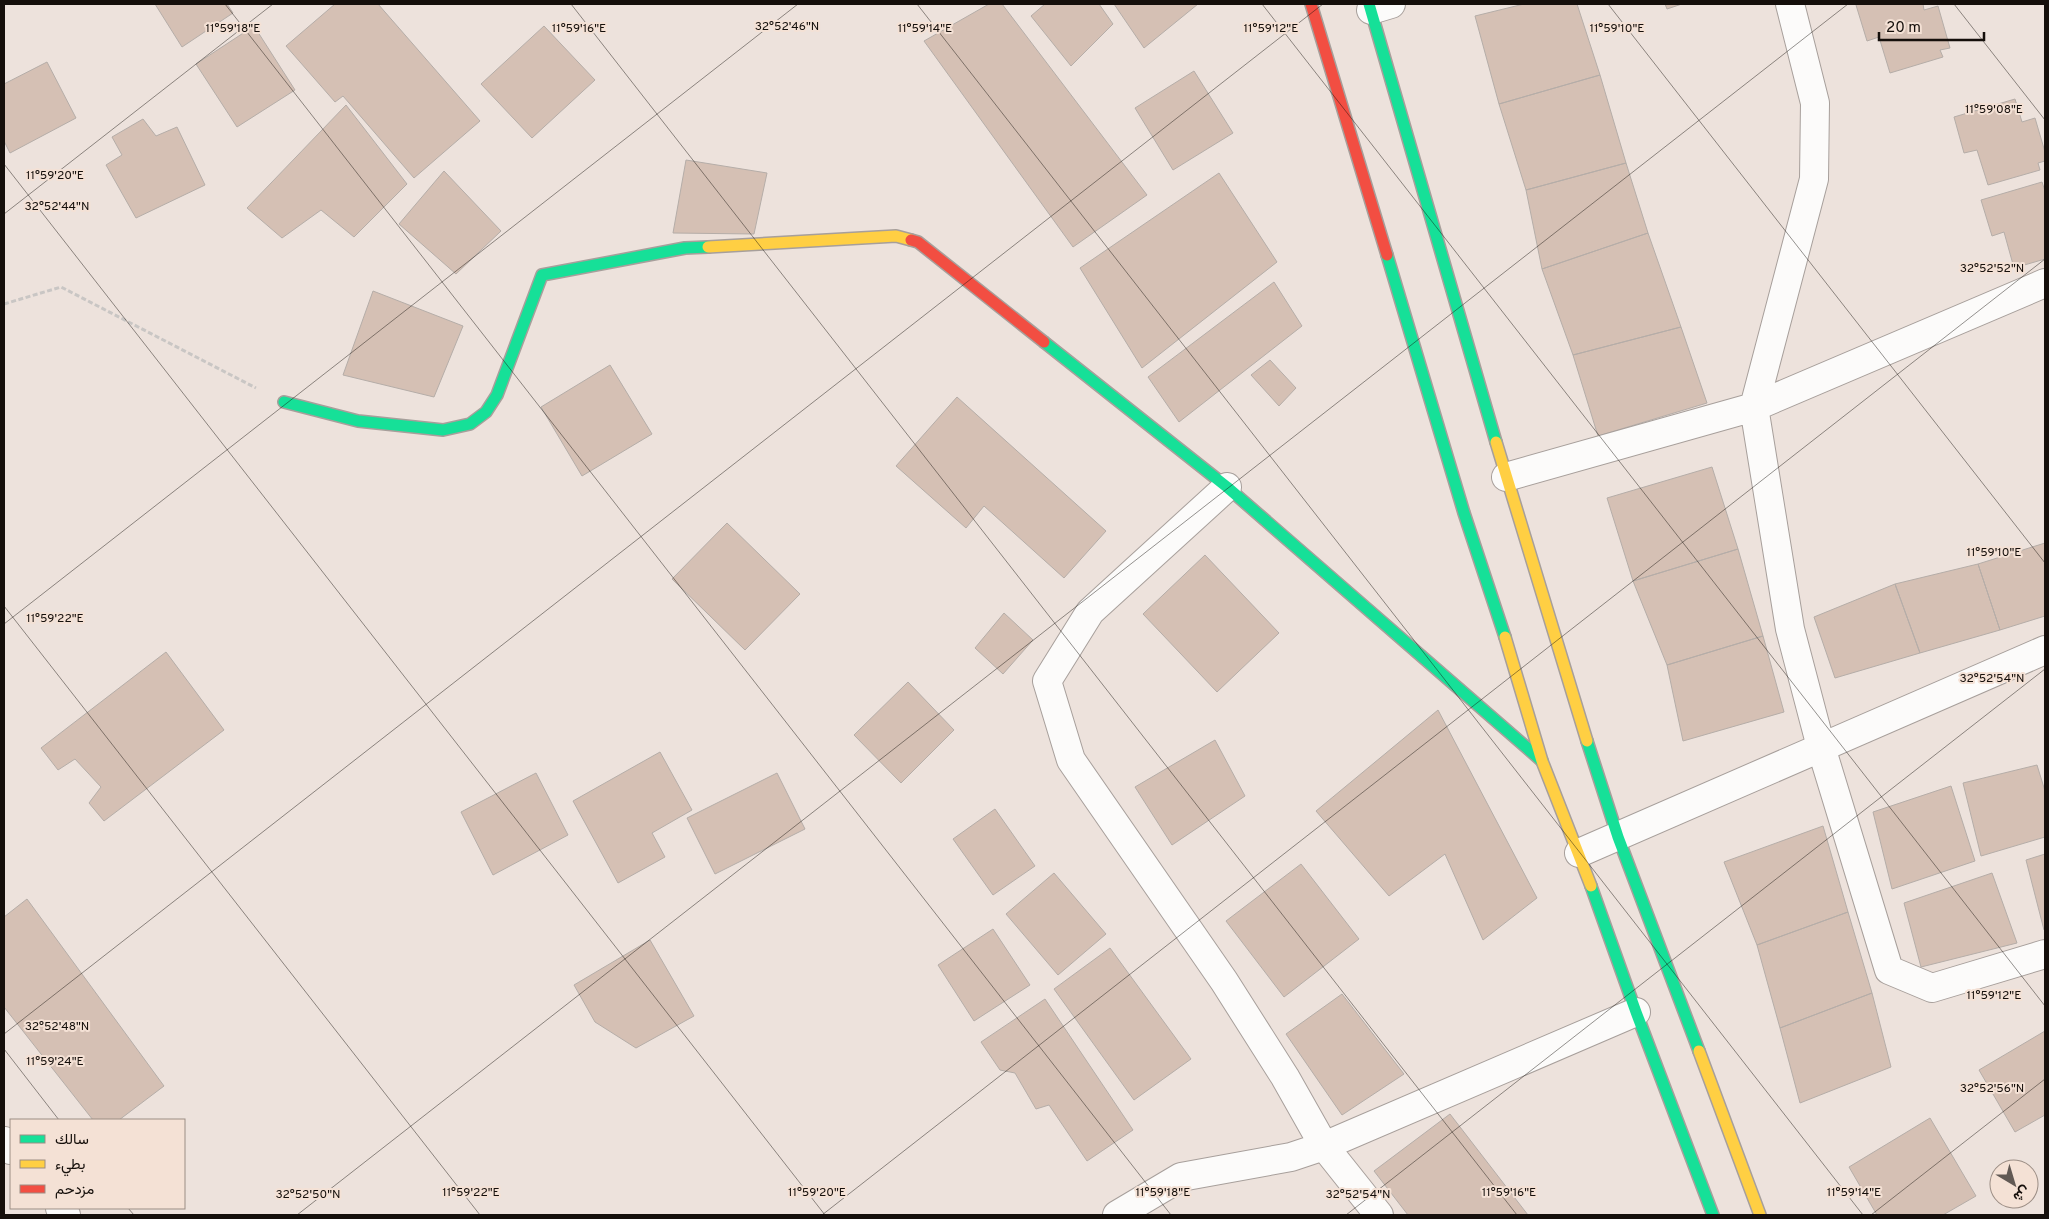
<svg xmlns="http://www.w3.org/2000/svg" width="2049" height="1219" viewBox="0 0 2049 1219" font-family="Overpass,Vazirmatn,sans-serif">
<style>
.building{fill:#d5c0b4;stroke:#b5ada8}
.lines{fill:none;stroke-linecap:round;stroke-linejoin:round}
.street-casing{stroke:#a79f9b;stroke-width:30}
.fast-casing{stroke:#a79f9b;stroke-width:14}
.slow-casing{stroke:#a79f9b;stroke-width:14}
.jam-casing{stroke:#a79f9b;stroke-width:14}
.path{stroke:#c9c6c4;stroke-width:3;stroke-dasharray:5 2.5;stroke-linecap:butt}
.street{stroke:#fcfbfa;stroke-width:28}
.fast{stroke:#16e098;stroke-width:11}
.slow{stroke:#ffcf43;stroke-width:11}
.jam{stroke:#f24e42;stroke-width:11}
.ticks{fill:none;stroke:#150f0b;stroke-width:1;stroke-opacity:0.45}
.ticks-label{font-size:12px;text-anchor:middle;fill:#150f0b;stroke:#f4e1d5;stroke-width:4;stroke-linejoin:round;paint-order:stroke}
</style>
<rect width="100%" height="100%" fill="#ede2dc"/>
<path class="building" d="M155 4H227L233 13 182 47Z
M335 4H378L480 121 414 178 343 96 335 102 286 46Z
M989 4H1002L1147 195 1073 247 924 41Z
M1045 4H1099L1113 24 1071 66 1031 16Z
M1114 4H1198L1144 48Z
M1524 4H1577L1600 75 1499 104 1475 16Z
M1665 4H1682L1667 9Z
M1859 4H1923L1924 10 1938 6 1950 48 1940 50 1943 57 1890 73 1879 37 1867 41 1856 5Z
M254 26 295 90 237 127 196 64Z
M544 26 595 80 532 138 481 84Z
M47 62 76 118 10 153 4 141V84Z
M1194 71 1233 133 1173 170 1135 108Z
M1600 75 1626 163 1526 190 1499 104Z
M2015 99 2022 122 2035 118 2045 152V161L2038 163 2040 170 1988 185 1977 150 1964 153 1954 117Z
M346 105 407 184 354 237 321 210 282 238 247 208Z
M143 119 156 136 177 127 205 185 136 218 106 165 122 155 112 137Z
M686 160 767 173 754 234 673 233Z
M1626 163 1648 233 1542 269 1526 190Z
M444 171 501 231 456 274 399 224Z
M1219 173 1277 262 1142 368 1080 268Z
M2042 182 2045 191V259L2014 268 2004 232 1992 236 1981 200Z
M1648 233 1681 327 1573 355 1542 269Z
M1274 282 1302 326 1179 422 1148 377Z
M373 291 463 326 434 397 343 375Z
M1681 327 1707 403 1598 436 1573 355Z
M1270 360 1296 388 1279 406 1251 375Z
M610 365 652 434 582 476 541 407Z
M957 397 1106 531 1064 578 984 506 966 528 896 466Z
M1712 467 1738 549 1633 581 1607 498Z
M727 523 800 594 745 650 672 579Z
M2045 543V616L2000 630 1978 564Z
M1738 549 1763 636 1667 665 1633 581Z
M1205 555 1279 633 1217 692 1143 614Z
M1978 564 2000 630 1920 653 1895 584Z
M1895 584 1920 653 1835 678 1814 617Z
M1004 613 1033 640 1003 674 975 648Z
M1763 636 1784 712 1683 741 1667 665Z
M166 652 224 730 104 821 89 803 101 787 75 759 58 770 41 748Z
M908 682 954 730 901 783 854 735Z
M1438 710 1537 898 1483 940 1445 854 1389 896 1316 811Z
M1215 740 1245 796 1172 845 1135 787Z
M660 752 692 810 652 833 665 857 618 883 573 801Z
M2037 765 2045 791V837L1981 856 1963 783Z
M536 773 568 835 493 875 461 812Z
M777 773 805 829 715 874 687 818Z
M1951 786 1975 861 1892 889 1873 812Z
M995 809 1035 866 993 895 953 839Z
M1823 826 1848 912 1757 945 1724 862Z
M2045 854V930H2044L2026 860Z
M1301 864 1359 939 1284 997 1226 921Z
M1054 873 1106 934 1058 975 1006 914Z
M1992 873 2017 943 1921 967 1904 903Z
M27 899 164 1086 119 1120H93L4 1007V917Z
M1848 912 1872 993 1780 1028 1757 945Z
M993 929 1030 985 974 1021 938 965Z
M650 940 694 1016 636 1048 595 1022 574 985Z
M1110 948 1191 1059 1134 1100 1054 989Z
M1872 993 1891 1067 1800 1103 1780 1028Z
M1342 994 1404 1074 1342 1115 1286 1034Z
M1045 999 1133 1130 1087 1161 1049 1105 1036 1109 1015 1073 1000 1070 981 1042Z
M2045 1031V1115L2015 1132 1979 1070Z
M1450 1114 1528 1215H1408L1374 1171Z
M1930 1118 1976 1196 1943 1215H1877L1849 1167Z"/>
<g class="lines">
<defs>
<path id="street" d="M1790 4 1815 103 1814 179 1754 407 1790 629 1821 747 1889 970 1932 988 2045 954
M1371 10 1391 4
M1506 477 1754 407 2045 283
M1227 487 1090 612 1047 681 1071 760 1224 981 1285 1077 1324 1146 1379 1215
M1579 853 2045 650
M4 1141 11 1150
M60 1208 66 1215
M1117 1215 1181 1177 1291 1157 1324 1146 1636 1012"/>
<path id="fast" d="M1369 4 1496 442
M1387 255 1464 513 1505 637
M1044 342 1227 487 1542 761
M284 402 358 421 443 430 470 424 486 412 497 395 542 275 685 248 708 247
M1587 741 1618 837 1699 1051
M1591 886 1636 1012 1713 1215"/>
<path id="slow" d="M708 247 896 236 911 240
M1496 442 1587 741
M1505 637 1542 761 1591 886
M1699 1051 1760 1215"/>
<path id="jam" d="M1311 4 1387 255
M911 240 918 242 1044 342"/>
</defs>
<use href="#street" class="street-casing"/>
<use href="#fast" class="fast-casing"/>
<use href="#slow" class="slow-casing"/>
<use href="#jam" class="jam-casing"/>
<path class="path" d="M4 304 61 287 256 388"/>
<use href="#street" class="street"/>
<use href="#fast" class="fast"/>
<use href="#slow" class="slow"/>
<use href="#jam" class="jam"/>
</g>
<path class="ticks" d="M225 4 1171 1215M571 4 1517 1215M917 4 1863 1215M1262 4 2045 1006M1608 4 2045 563M1954 4 2045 120M4 164 825 1215M4 214 273 4M4 606 480 1215M4 624 798 4M4 1034 1323 4M4 1049 59 1120M128 1208 134 1215M297 1215 1848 4M822 1215 2045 259M1346 1215 2045 669M1871 1215 2045 1079"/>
<g class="ticks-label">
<text x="787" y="30">32°52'46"N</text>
<text x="233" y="32">11°59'18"E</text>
<text x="579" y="32">11°59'16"E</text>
<text x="925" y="32">11°59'14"E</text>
<text x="1271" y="32">11°59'12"E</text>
<text x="1617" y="32">11°59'10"E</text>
<text x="1994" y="113">11°59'08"E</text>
<text x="55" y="179">11°59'20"E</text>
<text x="57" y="210">32°52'44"N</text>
<text x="1992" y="272">32°52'52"N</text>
<text x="1994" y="556">11°59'10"E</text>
<text x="55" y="622">11°59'22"E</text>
<text x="1992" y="682">32°52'54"N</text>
<text x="1994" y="999">11°59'12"E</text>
<text x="57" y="1030">32°52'48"N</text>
<text x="55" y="1065">11°59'24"E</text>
<text x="1992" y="1092">32°52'56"N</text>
<text x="471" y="1196">11°59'22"E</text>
<text x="817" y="1196">11°59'20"E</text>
<text x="1163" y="1196">11°59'18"E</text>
<text x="1509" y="1196">11°59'16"E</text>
<text x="1854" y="1196">11°59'14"E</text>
<text x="308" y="1198">32°52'50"N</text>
<text x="1358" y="1198">32°52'54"N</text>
</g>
<rect width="2049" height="1219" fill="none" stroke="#150f0b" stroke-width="10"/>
<rect x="10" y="1119" width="175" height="90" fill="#f4e1d5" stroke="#9b8d84"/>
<rect x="20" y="1135" width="25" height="8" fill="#16e098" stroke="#9b8d84"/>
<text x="55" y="1144" font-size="15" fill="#150f0b">سالك</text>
<rect x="20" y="1160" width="25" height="8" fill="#ffcf43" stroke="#9b8d84"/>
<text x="55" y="1169" font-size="15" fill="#150f0b">بطيء</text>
<rect x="20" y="1185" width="25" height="8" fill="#f24e42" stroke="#9b8d84"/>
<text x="55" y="1194" font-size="15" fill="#150f0b">مزدحم</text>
<g transform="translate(2014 1184) rotate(142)"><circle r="24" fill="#f4e1d5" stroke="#9b8d84"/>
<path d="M0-4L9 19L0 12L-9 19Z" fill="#615954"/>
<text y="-8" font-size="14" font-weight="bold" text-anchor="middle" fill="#150f0b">ش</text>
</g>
<path d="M1879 32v8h105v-8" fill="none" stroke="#150f0b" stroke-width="2.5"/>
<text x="1886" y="32" font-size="15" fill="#150f0b" stroke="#f4e1d5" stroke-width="4" paint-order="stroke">20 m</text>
</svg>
